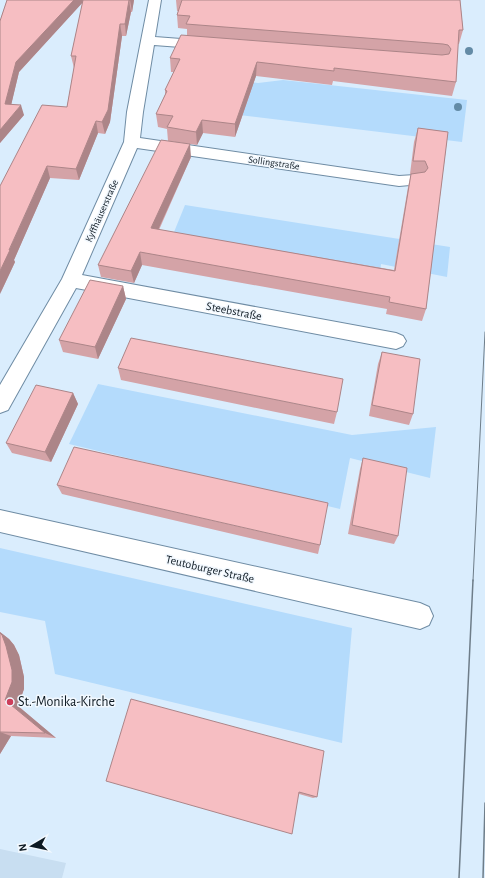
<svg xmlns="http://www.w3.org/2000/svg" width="485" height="878" viewBox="0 0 485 878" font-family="'Alegreya Sans',sans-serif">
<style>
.built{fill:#c8def1}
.green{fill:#b4dbfc}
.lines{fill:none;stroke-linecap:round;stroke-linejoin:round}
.minor-casing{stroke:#6f8ca4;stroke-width:2}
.minor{fill:#fff;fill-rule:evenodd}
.tram-far1{stroke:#6e7d89;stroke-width:1}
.tram{stroke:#6e7d89;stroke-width:1.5}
.tree{fill:#638ba6}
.wall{fill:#d4a3a7}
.shaded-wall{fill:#ac8588}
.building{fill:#f6bec2;stroke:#ac8588}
.poi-dot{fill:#cd3d5a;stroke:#f2f8fe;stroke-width:1.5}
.labels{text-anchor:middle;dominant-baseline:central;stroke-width:3;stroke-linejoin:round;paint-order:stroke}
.far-street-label{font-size:10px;fill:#0d1922;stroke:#f2f8fe}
.street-label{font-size:12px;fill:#0d1922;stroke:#f2f8fe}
.near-poi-label{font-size:14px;fill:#0d1922;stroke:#f2f8fe;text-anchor:start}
</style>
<rect width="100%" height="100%" fill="#daedfd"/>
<path class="built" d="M0 849 66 863 62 878H0Z"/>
<path class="green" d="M202 77 258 83 283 80 467 100 462 142 189 109Z
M185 205 450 247 447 277 381 264 380 274 172 237Z
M98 384 352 435 436 427 430 478 350 458 340 509 69 444Z
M0 548 352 628 342 743 55 674 45 621 0 612Z"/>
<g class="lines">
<defs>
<path id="minor" d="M149 0H161L155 37 207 41 212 42 214 45 212 48 207 49 154 45 143 112 140 138 399 176 415 175 421 176 423 180 421 184 399 186 137 148 82 275 396 333 403 336 406 341 403 346 396 349 76 288 8 410 0 413V385L62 279 124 142 127 112Z
M0 510 420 603 429 607 433 616 429 625 420 629 0 532Z"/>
</defs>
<use href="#minor" class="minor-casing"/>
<use href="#minor" class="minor"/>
<path class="tram-far1" d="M473 581 485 332"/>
<path class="tram" d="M459 878 473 580
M483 878 485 803"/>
</g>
<g class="tree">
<circle cx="469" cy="51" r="4"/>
<circle cx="458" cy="107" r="4"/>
</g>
<path class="wall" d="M7 0H134L132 12H131L126 36H122L110 122 105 134 98 133 79 180 50 178 14 260 15 262 0 294 67 107 74 68 71 56 83 2 19 72 11 105 24 115 0 143V21Z
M176 0H460L463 30 459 44H458L456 82 452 96 333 81 332 85 256 76 235 137 203 133 197 145 168 141 167 129 158 127 156 114 165 95V90L174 72H171L170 58 187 36V29L178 28 177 15 178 11H177Z
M418 128 448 132 426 309 422 321 386 314 387 309 142 265 134 283 101 277 98 265 191 157 159 230 394 270 408 187 411 174H410L414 142Z
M123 286 126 299 98 359 63 352 59 340Z
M382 352 413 414 409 425 369 416 378 364Z
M118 368 337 412 334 424 121 380Z
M73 393 78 404 51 462 12 453 6 443Z
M363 458 398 536 394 544 348 534 360 469Z
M57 485 320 545 318 554 62 494Z
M0 632 9 639 14 645 19 655 24 677V689L18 706 56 738 11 736 0 754Z
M131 699 317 797 313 798 299 794Z"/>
<path class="shaded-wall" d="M74 0H83L84 1 19 72 9 114 5 104 16 62Z
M129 0 131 12 126 36 125 24Z
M130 0H134L132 12Z
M120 24 122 36 110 122 105 134 102 122Z
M257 62 256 76 235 137V124Z
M21 105 24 115 0 143V130Z
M202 120 203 133 197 145 196 132Z
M96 121 98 133 79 180 76 169Z
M190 144 191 157 153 241 151 228Z
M47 166 50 178 14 260 15 262 0 294V271L9 250Z
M140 252 142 265 134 283 131 271Z
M123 286 126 299 98 359 95 347Z
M73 393 78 404 51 462 45 452Z
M0 632 9 639 14 645 19 655 24 677V689L18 706 56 738 45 733 5 700Z
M0 732 11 736 0 754Z"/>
<path class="building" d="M7 0H74L16 62 5 104 21 105 0 130V21Z
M83 0H130H129L125 24H120L108 110 102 122 96 121 76 169 47 166 9 250H10L0 271V186L42 105 67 107 76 56H71Z
M182 0H460L463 30H459L456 82 334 68V71L257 62 235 124 202 120 196 132 167 127 173 116 156 114 167 91 165 90 180 59 170 58 181 35 442 55 449 54 451 49 448 45 443 44 186 24 190 16 177 15Z
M418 128 448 132 426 309 389 302 390 297 140 252 131 271 98 265 161 140 190 144 151 228 395 271 411 174 425 172 428 168 425 161H413Z
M90 280 123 286 95 347 59 340Z
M131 338 343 379 337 412 118 368Z
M382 352 420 359 413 414 372 405Z
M36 385 73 393 45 452 6 443Z
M74 447 328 503 320 545 57 485Z
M363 458 407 468 398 536 352 525Z
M0 633 2 635 6 646 12 670V682L5 700 45 733 0 732Z
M131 699 324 751 317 797 299 792 292 834 106 781Z"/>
<circle class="poi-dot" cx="10" cy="702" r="4"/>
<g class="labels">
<g class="far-street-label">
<text transform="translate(274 163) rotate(8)">Sollingstraße</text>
<text transform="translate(102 211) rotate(-66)">Kyffhäuserstraße</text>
</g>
<g class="street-label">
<text transform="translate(234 311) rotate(11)">Steebstraße</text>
<text transform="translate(210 569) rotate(13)">Teutoburger Straße</text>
</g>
<g class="near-poi-label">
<text x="18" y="702">St.-Monika-Kirche</text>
</g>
</g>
<g transform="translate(32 846) rotate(261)" stroke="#f2f8fe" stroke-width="3" paint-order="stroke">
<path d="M0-3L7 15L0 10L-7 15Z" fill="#0d1922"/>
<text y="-6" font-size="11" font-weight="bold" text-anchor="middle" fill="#0d1922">N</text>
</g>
</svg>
